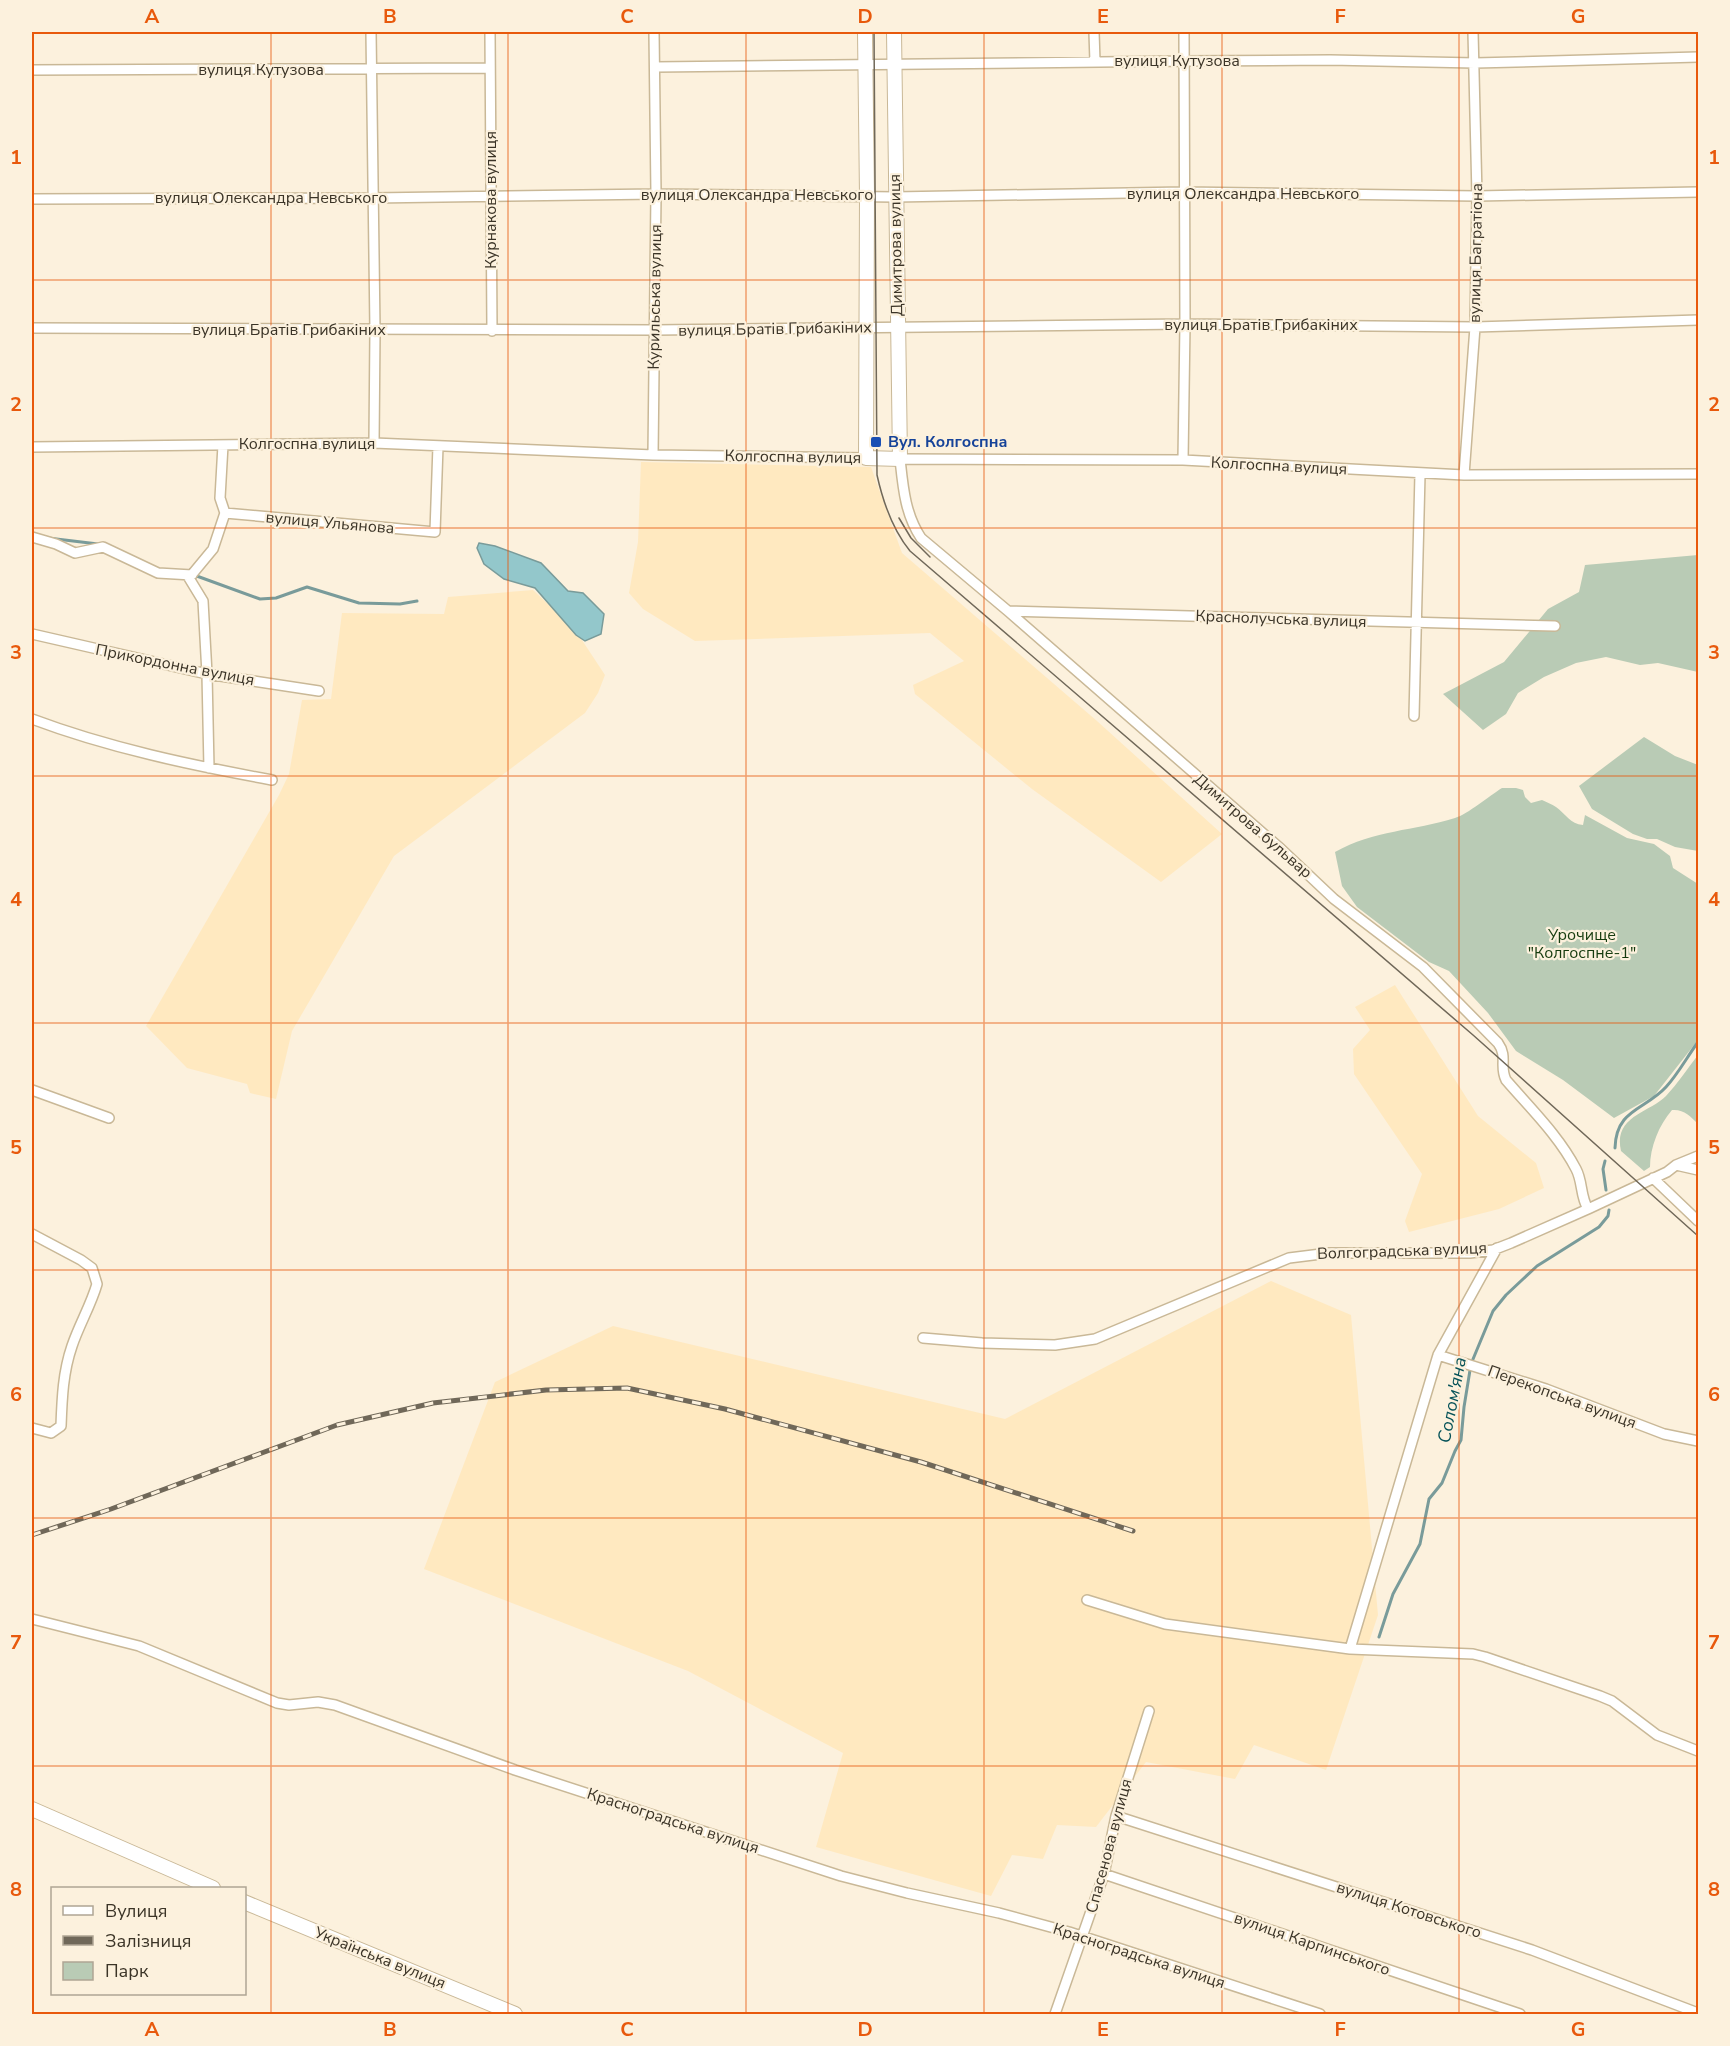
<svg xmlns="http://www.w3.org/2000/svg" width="1730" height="2046" viewBox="0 0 1730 2046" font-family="'Nunito Sans',sans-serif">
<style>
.built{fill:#ffe9c0}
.green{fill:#b9cbb5}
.water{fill:#93c7cb;stroke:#799b9a;stroke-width:1.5}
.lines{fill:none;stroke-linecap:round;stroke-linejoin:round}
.stream{stroke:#799b9a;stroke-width:3}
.street-casing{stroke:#c9b897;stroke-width:12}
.secondary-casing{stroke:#c9b897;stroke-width:16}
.street{stroke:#fff;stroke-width:9}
.secondary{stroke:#fff;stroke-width:14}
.tram{stroke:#706859;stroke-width:1.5}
.rail-casing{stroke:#706859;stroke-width:5}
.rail{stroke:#fcf1dd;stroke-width:3;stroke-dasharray:9;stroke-linecap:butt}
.grid{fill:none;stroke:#e8590c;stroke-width:1.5;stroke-opacity:0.55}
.transit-dot{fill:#1a4fb4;stroke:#fcf1dd;stroke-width:2}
.labels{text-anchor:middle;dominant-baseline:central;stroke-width:4.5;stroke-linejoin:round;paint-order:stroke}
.street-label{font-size:16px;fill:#3b3427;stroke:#fcf1dd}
.transit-label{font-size:16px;font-weight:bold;fill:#164399;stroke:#fcf1dd;text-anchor:start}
.park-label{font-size:16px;fill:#153b0e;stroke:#fcf1dd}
.water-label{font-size:18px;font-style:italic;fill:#075359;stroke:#fcf1dd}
.neatline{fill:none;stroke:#e8590c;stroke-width:2}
.grid-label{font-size:20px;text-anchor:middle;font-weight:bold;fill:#e8590c}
</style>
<rect width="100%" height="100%" fill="#fcf1dd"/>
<path class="built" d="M641 462 871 467 902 553 1097 721 1222 834 1161 882 1032 789 915 694 913 685 964 661 930 633 695 641 643 609 629 593 638 542Z
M533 590 574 628 605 675 598 693 585 713 394 856 292 1031 276 1099 250 1093 247 1084 187 1068 146 1026 279 795 289 774 302 700 331 699 342 613 444 614 448 597Z
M1395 985 1478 1116 1536 1163 1544 1188 1499 1209 1409 1232 1405 1221 1422 1174 1354 1074 1353 1049 1370 1030 1355 1007Z
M1271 1281 1351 1315 1378 1615 1326 1770 1254 1745 1235 1779 1146 1762 1096 1827 1057 1825 1043 1859 1012 1855 991 1896 816 1847 843 1753 688 1671 424 1569 495 1382 613 1326 1005 1419Z"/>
<path class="green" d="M1698 555V672L1658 663 1640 665 1606 657 1576 663 1544 677 1518 693 1506 714 1483 730 1443 694 1504 662 1548 609 1579 592 1585 565Z
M1644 737 1675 756 1698 765V851L1675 847 1657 839H1647L1633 834 1592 809 1579 786Z
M1502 788H1516L1523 790 1525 797 1531 803 1542 800C1546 802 1552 804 1556 807 1566 814 1570 824 1583 825L1585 815 1627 838 1654 844 1670 856 1673 868 1698 884V1040L1654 1096 1614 1118 1563 1080 1516 1051 1488 1013 1449 971 1429 962 1357 907 1342 886 1335 852C1374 830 1414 831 1455 818 1468 814 1489 796 1502 788Z
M1698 1055V1124C1690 1116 1684 1109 1672 1110 1659 1125 1650 1147 1650 1167L1644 1171 1621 1151C1613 1116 1649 1113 1666 1096 1678 1083 1688 1068 1698 1055Z"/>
<path class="water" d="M479 543 495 546 541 563 568 591 583 593 604 614 601 634 585 641 576 635 535 588 504 579 484 564 477 548Z"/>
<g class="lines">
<path class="stream" d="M48 538 98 544
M194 575 260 599 276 598 307 587 359 603 400 604 417 601
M1615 1148C1616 1109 1645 1110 1666 1087 1678 1074 1687 1057 1698 1042
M1605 1161 1603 1169 1606 1190
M1379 1637 1393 1594 1420 1544 1429 1499 1442 1483 1455 1451 1461 1440 1464 1407 1471 1364 1493 1311 1506 1295 1537 1266 1599 1227 1608 1216 1609 1210"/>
<defs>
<path id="street" d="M371 32 375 330 374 443
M490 32 492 331
M1094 32 1095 62
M656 67 1183 61 1330 60 1475 63 1698 57
M32 70 490 68
M32 199 373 198 656 194 895 197 1184 192 1477 196 1698 192
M32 328 655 330 1185 324 1475 327 1698 320
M223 445 220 498 225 513
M32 447 374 443 653 455 866 458
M653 455 656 194 654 32
M1183 460 1185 324 1184 32
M1464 475 1475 327 1477 196 1473 32
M225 513 435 532 438 446
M32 537 56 544 75 553 103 547 158 573 192 575
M1008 611 1555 626
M32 634 207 674 319 691
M1414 716 1420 474
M32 719C109 748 191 765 272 780
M209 768 207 674 203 601 189 578 213 549 225 513
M32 1090 109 1118
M1676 1165 1698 1170
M1653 1178 1698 1221
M1588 1209C1580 1196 1583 1182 1576 1169 1559 1136 1531 1109 1506 1080 1499 1066 1508 1057 1498 1043L1423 967 1334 899 1281 849 1008 611 921 538C905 514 903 487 900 459L1183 460 1464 475 1698 474
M32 1234 81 1260 92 1268 97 1284C91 1305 79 1325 72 1346 63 1372 62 1398 61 1426L51 1433 32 1428
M1497 1248 1438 1355 1546 1389 1664 1434 1698 1441
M923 1338 982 1343 1055 1345 1095 1339 1289 1258 1329 1253H1470L1493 1250 1511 1243 1588 1209 1667 1172 1676 1165 1698 1156
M1087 1600 1165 1624 1350 1649 1473 1654 1485 1657 1600 1696 1612 1701 1657 1735 1698 1751
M32 1619 139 1646 277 1703 289 1705 318 1702 335 1705 515 1770 841 1876 907 1893 999 1913 1069 1932 1320 2014
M1350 1649 1438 1355
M1116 1816 1532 1950 1698 2013
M1104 1874 1520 2014
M1055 2014 1104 1874 1116 1816 1149 1711"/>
<path id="secondary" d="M865 32 867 196 866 458 900 459 894 32
M32 1809 213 1888
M244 1902 515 2014"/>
</defs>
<use href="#street" class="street-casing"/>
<use href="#secondary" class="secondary-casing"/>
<use href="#street" class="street"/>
<use href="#secondary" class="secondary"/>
<path class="tram" d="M874 32 877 475C883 502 892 529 910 551L1473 1035 1698 1236
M899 518 911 538 930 557"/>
<defs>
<path id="rail" d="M32 1535 111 1509 337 1425 433 1403 546 1390 627 1388 725 1409 921 1462 1133 1531"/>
</defs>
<use href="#rail" class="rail-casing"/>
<use href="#rail" class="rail"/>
</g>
<path class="grid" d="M271 32V2014M508 32V2014M746 32V2014M984 32V2014M1222 32V2014M1459 32V2014M32 280H1698M32 528H1698M32 776H1698M32 1023H1698M32 1270H1698M32 1518H1698M32 1766H1698"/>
<rect class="transit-dot" x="870" y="436" width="12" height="12" rx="3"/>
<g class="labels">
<g class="street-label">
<text x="1177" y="61">вулиця Кутузова</text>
<text x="261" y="70">вулиця Кутузова</text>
<text x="1243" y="194">вулиця Олександра Невського</text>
<text x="757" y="195">вулиця Олександра Невського</text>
<text x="271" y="198">вулиця Олександра Невського</text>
<text transform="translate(491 200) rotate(-90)">Курнакова вулиця</text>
<text transform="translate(896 245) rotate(-91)">Димитрова вулиця</text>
<text transform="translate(1476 253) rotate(-89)">вулиця Багратіона</text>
<text transform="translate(655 297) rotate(-89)">Курильська вулиця</text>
<text x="1261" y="325">вулиця Братів Грибакіних</text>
<text transform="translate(775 329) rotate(-1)">вулиця Братів Грибакіних</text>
<text x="289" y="330">вулиця Братів Грибакіних</text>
<text x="307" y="444">Колгоспна вулиця</text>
<text transform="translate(793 457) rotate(1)">Колгоспна вулиця</text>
<text transform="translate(1279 466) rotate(3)">Колгоспна вулиця</text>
<text transform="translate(330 523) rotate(5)">вулиця Ульянова</text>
<text transform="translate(1281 619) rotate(2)">Краснолучська вулиця</text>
<text transform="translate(175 665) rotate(11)">Прикордонна вулиця</text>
<text transform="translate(1253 826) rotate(41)">Димитрова бульвар</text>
<text transform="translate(1402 1251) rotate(-2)">Волгоградська вулиця</text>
<text transform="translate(1562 1397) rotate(20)">Перекопська вулиця</text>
<text transform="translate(673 1821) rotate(18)">Красноградська вулиця</text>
<text transform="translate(1109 1846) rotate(-75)">Спасенова вулиця</text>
<text transform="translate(1409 1910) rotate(18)">вулиця Котовського</text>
<text transform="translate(1312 1944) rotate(19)">вулиця Карпинського</text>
<text transform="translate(1139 1956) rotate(18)">Красноградська вулиця</text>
<text transform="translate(380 1958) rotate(22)">Українська вулиця</text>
</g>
<g class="transit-label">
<text x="888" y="442">Вул. Колгоспна</text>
</g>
<g class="park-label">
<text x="1582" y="935">Урочище<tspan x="1582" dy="18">"Колгоспне-1"</tspan></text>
</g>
<g class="water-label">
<text transform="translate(1452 1400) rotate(-79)">Солом'яна</text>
</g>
</g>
<rect width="1730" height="2046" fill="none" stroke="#fcf1dd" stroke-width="66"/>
<rect x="51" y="1887" width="195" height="108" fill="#fcf1dd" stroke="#afa594" stroke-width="1.5"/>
<rect x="63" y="1906" width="30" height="9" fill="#ffffff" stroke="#afa594" stroke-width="1.5"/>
<text x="105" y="1917" font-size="18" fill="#3b3427">Вулиця</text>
<rect x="63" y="1936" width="30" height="9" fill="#706859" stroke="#afa594" stroke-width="1.5"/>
<text x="105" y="1947" font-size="18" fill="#3b3427">Залізниця</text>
<rect x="63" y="1962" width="30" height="18" fill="#b9cbb5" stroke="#afa594" stroke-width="1.5"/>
<text x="105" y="1977" font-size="18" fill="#3b3427">Парк</text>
<rect x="33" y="33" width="1664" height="1980" class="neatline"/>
<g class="grid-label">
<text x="152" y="23">A</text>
<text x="390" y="23">B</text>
<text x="627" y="23">C</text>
<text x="865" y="23">D</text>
<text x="1103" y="23">E</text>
<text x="1340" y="23">F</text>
<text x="1578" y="23">G</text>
<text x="16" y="164">1</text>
<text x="1714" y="164">1</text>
<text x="16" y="411">2</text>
<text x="1714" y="411">2</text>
<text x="16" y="659">3</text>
<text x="1714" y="659">3</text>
<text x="16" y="906">4</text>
<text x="1714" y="906">4</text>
<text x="16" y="1154">5</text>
<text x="1714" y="1154">5</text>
<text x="16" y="1401">6</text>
<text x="1714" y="1401">6</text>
<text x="16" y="1649">7</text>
<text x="1714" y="1649">7</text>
<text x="16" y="1896">8</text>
<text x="1714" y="1896">8</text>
<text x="152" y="2036">A</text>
<text x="390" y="2036">B</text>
<text x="627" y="2036">C</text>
<text x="865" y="2036">D</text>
<text x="1103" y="2036">E</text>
<text x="1340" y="2036">F</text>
<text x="1578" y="2036">G</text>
</g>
</svg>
